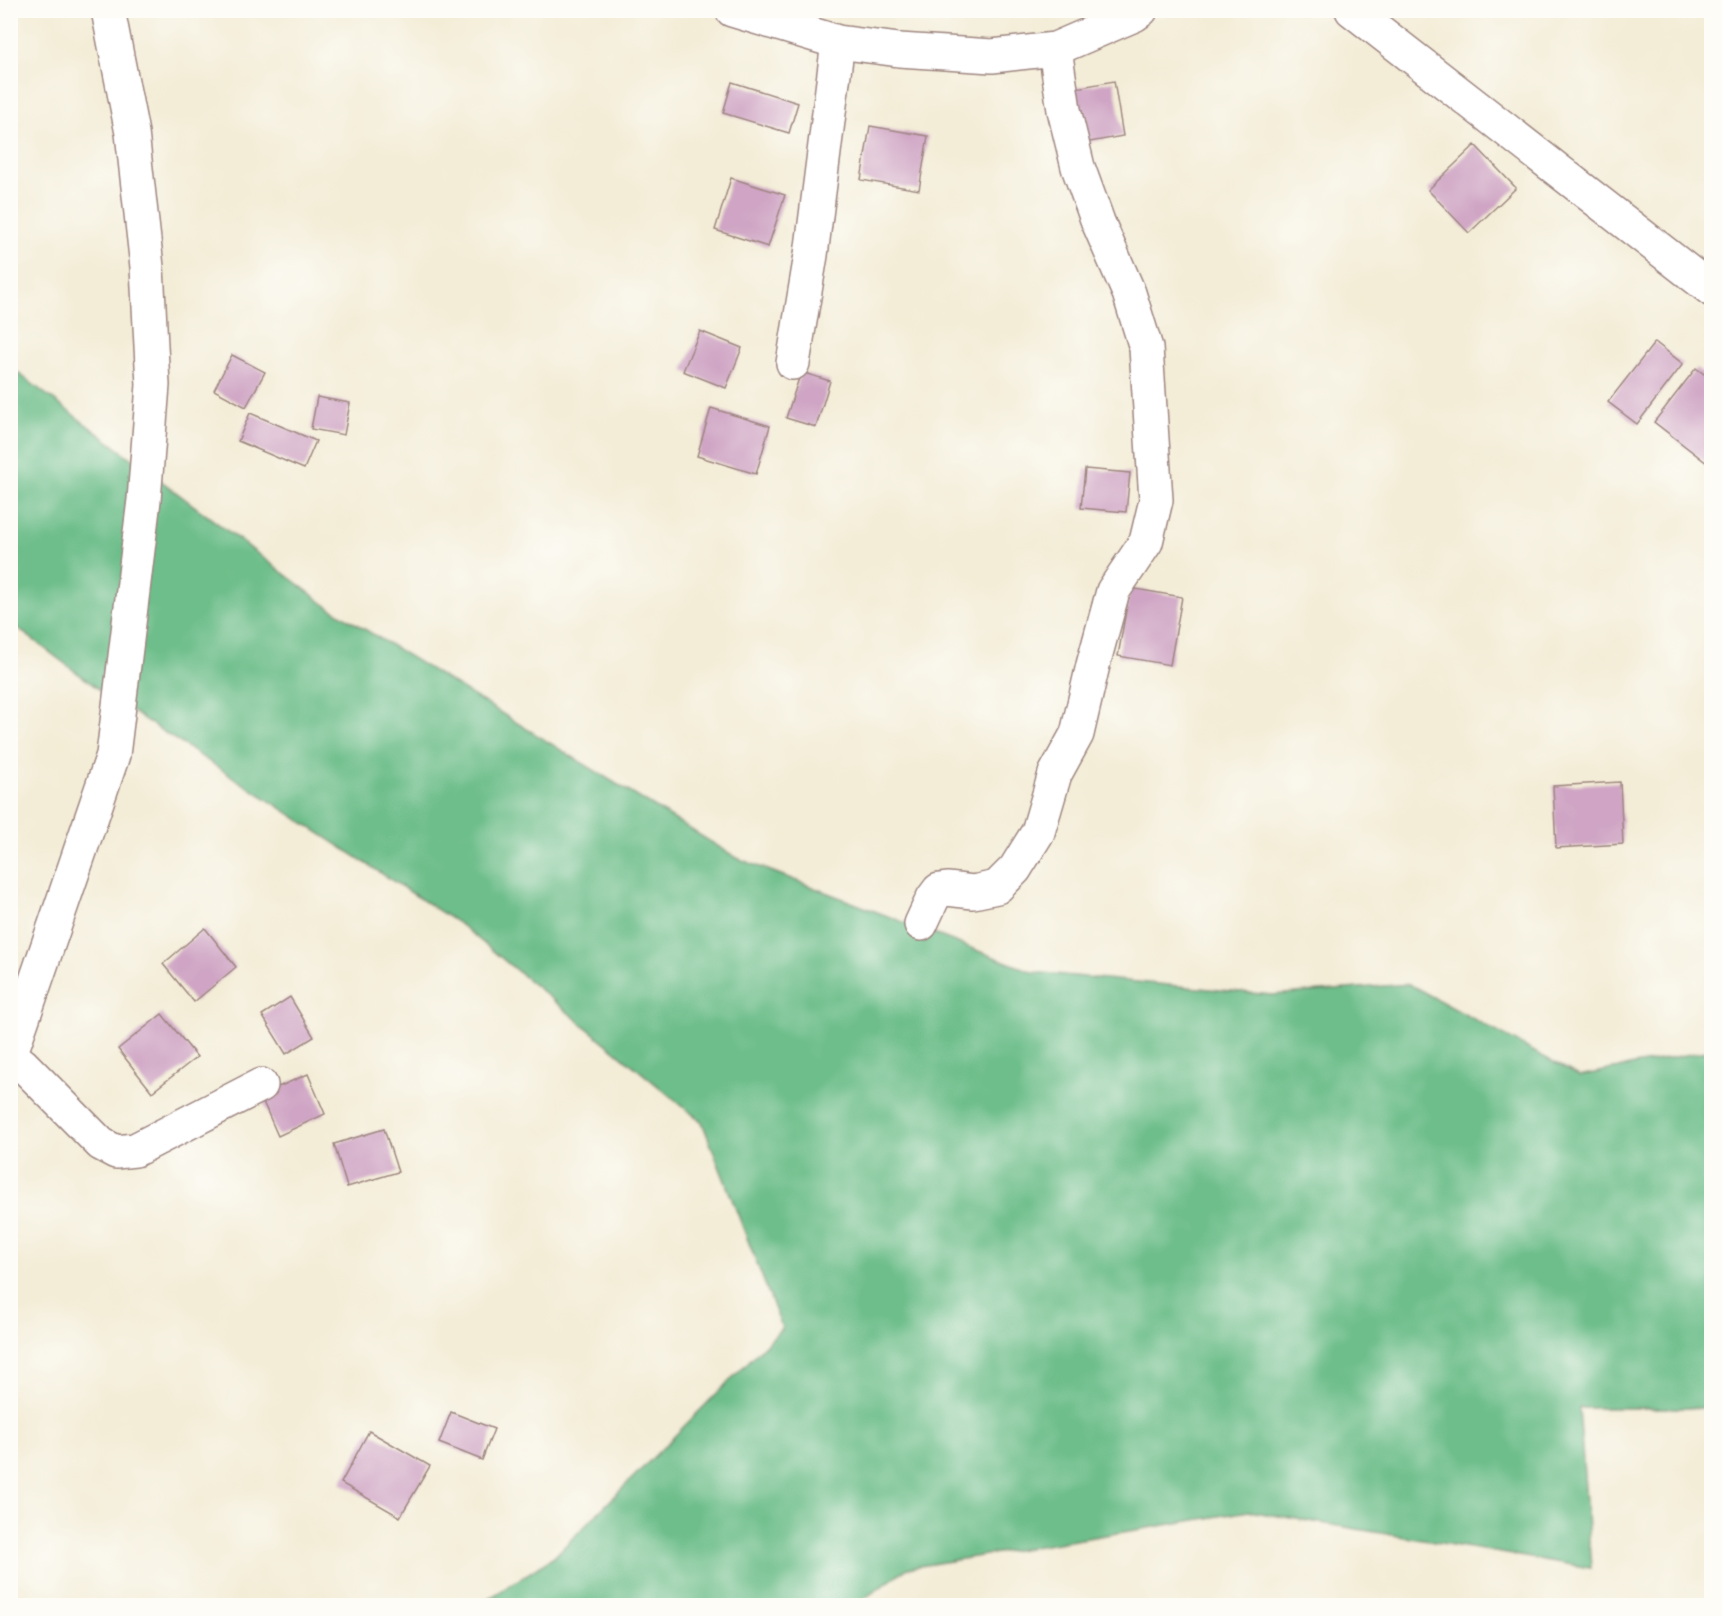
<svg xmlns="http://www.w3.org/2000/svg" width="1722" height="1616" viewBox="0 0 1722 1616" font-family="Dekko,sans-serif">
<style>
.forest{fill:#6dbe8a;stroke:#5c6e5a;stroke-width:1.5}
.building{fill:#cfa4c4}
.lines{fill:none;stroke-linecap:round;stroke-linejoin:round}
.minor-casing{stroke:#9e8680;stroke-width:36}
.minor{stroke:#fff;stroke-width:33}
</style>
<rect width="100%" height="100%" fill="#fdfcf7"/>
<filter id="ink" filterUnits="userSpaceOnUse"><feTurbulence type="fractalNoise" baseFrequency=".0167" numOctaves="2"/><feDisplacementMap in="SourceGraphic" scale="12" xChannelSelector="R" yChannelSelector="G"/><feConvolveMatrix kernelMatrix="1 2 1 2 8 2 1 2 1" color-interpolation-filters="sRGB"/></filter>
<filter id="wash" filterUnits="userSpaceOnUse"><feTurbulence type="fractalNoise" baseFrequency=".008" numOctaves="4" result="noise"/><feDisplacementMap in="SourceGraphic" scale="24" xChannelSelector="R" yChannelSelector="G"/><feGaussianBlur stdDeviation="1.35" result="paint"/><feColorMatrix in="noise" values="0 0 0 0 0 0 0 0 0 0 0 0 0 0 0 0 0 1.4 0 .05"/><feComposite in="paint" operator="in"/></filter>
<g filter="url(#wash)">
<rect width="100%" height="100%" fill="#f3ecd6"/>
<path class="forest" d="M10 367 327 606 737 858 1033 972 1272 995 1409 984 1579 1076 1711 1050V1408H1579L1591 1568 1249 1511 908 1568 855 1605H479L554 1557 782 1328 702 1122 461 925 108 696 11 623Z"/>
<g id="blocks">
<path class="building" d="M1114 81 1123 136 1079 144 1070 89Z
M732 82 798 103 789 133 723 113Z
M870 126 928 136 919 190 861 180Z
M1475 145 1516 188 1469 233 1428 190Z
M731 178 785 195 768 247 715 230Z
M700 331 742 348 726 388 683 371Z
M1655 342 1683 364 1637 424 1608 402Z
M232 355 265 372 246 407 214 390Z
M1696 368 1712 380V467L1654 422Z
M801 372 830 381 816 427 786 418Z
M317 397 350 403 344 435 311 429Z
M711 408 770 426 756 474 697 456Z
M250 413 316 441 304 469 238 441Z
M1085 469 1130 473 1126 512 1081 508Z
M1130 588 1182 597 1170 665 1118 656Z
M1620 782 1623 844 1556 848 1553 786Z
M205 928 236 967 194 1002 163 964Z
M290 997 314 1037 286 1054 262 1015Z
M162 1014 197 1057 152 1092 118 1049Z
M308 1074 325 1114 278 1136 260 1095Z
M384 1129 398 1172 347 1187 334 1144Z
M451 1412 494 1429 482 1460 439 1443Z
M369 1431 430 1466 400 1517 341 1483Z"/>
</g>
</g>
<g filter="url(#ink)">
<use href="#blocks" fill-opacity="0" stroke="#9e8680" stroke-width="1.5"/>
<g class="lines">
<defs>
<path id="minor" d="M732 10 838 42 899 50 992 56 1055 49 1134 15 1141 10
M1352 10 1712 290
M793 363 811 255 838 42
M921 924 933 898 939 890 947 889 973 892 997 887 1015 869 1038 832 1055 774 1077 734 1093 665 1113 591 1146 542 1156 500 1146 348 1129 293 1098 222 1078 167 1064 110 1055 49
M10 1056 113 755 144 500 153 385 147 267 132 133 108 10
M10 1060 22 1064 101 1144 116 1152 135 1150 261 1085"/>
</defs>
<use href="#minor" class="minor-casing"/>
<use href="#minor" class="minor"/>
</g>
</g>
<rect width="1722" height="1616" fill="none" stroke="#fdfcf7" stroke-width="36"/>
</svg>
